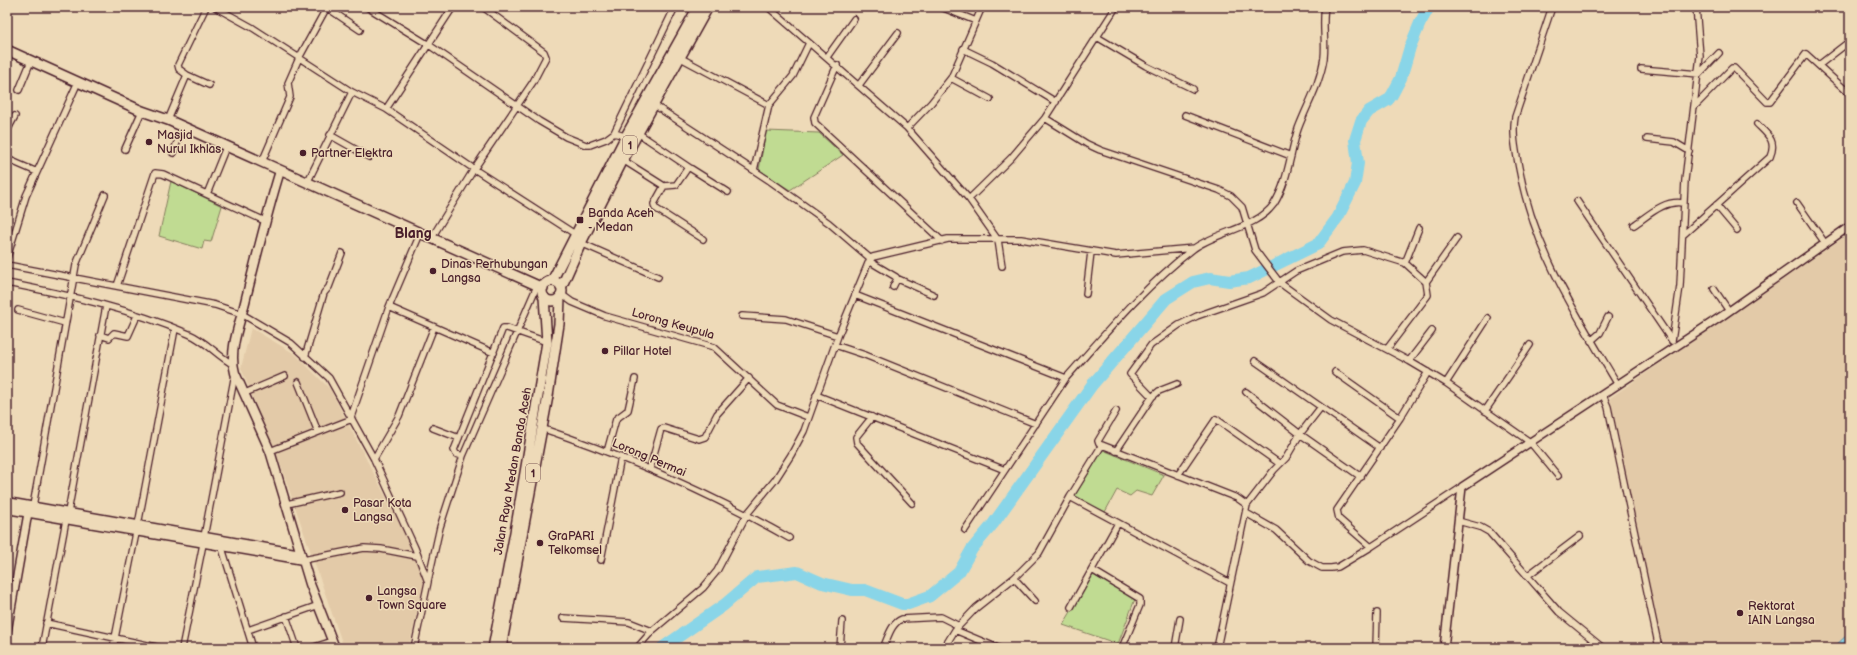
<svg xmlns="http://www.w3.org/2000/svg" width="1857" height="655" viewBox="0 0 1857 655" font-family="'Balsamiq Sans',sans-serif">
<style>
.built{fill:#e3caa8}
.green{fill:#c0db92;stroke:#857d5e}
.water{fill:#89d5e8;stroke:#708c9c}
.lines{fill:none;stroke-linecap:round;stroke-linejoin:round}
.river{stroke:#89d5e8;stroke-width:12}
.minor-casing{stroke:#4a1f2b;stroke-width:8}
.tertiary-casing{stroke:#4a1f2b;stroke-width:10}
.secondary-casing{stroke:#4a1f2b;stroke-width:11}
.primary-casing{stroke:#4a1f2b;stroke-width:12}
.trunk-casing{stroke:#4a1f2b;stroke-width:12}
.minor{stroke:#eedab8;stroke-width:5.5}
.tertiary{stroke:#eedab8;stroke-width:7}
.secondary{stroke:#eedab8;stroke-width:8}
.primary{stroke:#eedab8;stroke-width:9}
.trunk{stroke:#eedab8;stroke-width:9}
.poi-dot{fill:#4a1f2b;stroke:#eedab8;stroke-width:1.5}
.labels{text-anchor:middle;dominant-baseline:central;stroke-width:3;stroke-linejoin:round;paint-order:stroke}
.shield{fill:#eedab8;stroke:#7b5755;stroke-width:1}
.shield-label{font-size:11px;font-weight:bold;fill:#4a1f2b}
.poi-label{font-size:12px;fill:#4a1f2b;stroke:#eedab8;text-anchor:start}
.street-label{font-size:12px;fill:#4a1f2b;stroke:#eedab8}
.quarter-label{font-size:14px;font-weight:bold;fill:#4a1f2b;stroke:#eedab8}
</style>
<rect width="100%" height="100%" fill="#eedab8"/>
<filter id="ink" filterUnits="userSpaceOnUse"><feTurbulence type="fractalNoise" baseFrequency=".025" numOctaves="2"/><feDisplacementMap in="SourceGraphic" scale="8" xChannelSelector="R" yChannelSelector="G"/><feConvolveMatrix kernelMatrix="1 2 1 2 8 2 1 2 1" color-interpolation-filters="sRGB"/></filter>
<g filter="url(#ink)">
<path class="built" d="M1850 233V648H1661L1610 398Z
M251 328 295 354 330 389 414 551 424 580 409 648H344L282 469 241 368Z"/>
<path class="green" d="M766 131 819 133 843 155 790 190 759 170Z
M171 181 222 206 211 242 204 241 202 249 159 236Z
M1103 450 1164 475 1152 496 1136 491 1130 496 1117 490 1105 512 1074 497Z
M1093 575 1135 599 1118 644 1063 625Z"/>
<path class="water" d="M1850 632V645L1846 648H1833Z"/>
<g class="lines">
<path class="river" d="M662 648 724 605 757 577 797 572 822 583 852 590H865L902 604H908L930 596 959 572 972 549 993 524 1092 385 1166 299 1193 282 1210 278 1229 281 1249 278 1318 244 1338 217 1355 183 1358 163 1355 140 1361 121 1369 111 1388 100 1392 95 1401 78 1410 47 1420 23 1429 7"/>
<defs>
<path id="minor" d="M215 7 253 28 352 92 386 109 474 169 575 234
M326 7 360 30
M367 7 429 45 539 121 566 137 586 145H590L606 139 614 133 628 137
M768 7 907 128 969 199 998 240 1002 266
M941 7 976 21
M1552 7 1515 117C1512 133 1516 152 1519 168 1534 250 1576 314 1618 385
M1097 37 1146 66 1193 89
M963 49 992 63 1056 102
M679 57 769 105 754 170
M827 57 854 19
M837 65 814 117 815 123 942 241
M1819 65 1850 41
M1641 69 1699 74 1719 53
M187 75 209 85
M951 78 990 99
M859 85 898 33
M19 90 31 61
M654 105 770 181 829 223 871 259
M769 105 793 76 809 43
M1695 106 1732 68H1734L1767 102H1770L1806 54 1850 94
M386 109 453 7
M1185 115 1291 156
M1045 118 1087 144 1100 150 1219 190 1231 196 1242 207 1255 250 1280 283 1331 320 1409 361 1446 383 1530 442 1558 476
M168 120 187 75 179 69 178 65 206 7
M907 128 931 103 951 78 982 7
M7 131 15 116
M614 133 675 7
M638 133 690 168
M330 135 369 157
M1647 139 1674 142 1689 151
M125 149 142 111
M173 153 183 127
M7 159 37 172
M623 160 664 186 654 204 655 208 703 239
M262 162 290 97 288 83 299 58 327 7
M307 183 352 92
M664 186 676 185 687 169 690 168 728 192
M207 194 226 147
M969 199 1011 158 1045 118 1116 7
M1577 201 1672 341
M1797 203 1825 243
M1716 205 1737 230
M1634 225C1650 214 1664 200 1683 203
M1683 235 1770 157C1777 141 1768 135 1757 124
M431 239 474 169 533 82 546 57 544 52 483 7
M581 243 658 277
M7 258 26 196 78 82
M869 261 896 277 897 279 893 287
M1405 263 1419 228
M7 265 215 305 242 314 291 343 329 378 374 459 415 548 428 582 414 648
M896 278 934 295
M1426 282 1457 238
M7 283C68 295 131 309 189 334 206 341 217 356 234 365
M117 286 155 173 163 174 265 221
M1714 289 1729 311
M561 294 572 302 605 316 714 347 777 405 808 417
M1086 294 1091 252
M855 295 1066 378 965 530
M389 307 494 353
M18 310 65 323
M742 316 786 319 838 336
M100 335 109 338 114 333 128 336 137 316
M1591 341 1600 333 1608 317
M1672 341 1680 286 1685 180 1700 56 1696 7
M835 345 865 355 1036 424
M305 357 324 293 329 287 342 253
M1255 361 1380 448
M1409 361 1432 331
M1335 372 1400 418
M1066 378C1106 333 1145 286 1193 249 1217 231 1256 229 1274 204 1288 182 1290 153 1298 129 1307 105 1320 84 1324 58 1326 41 1322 24 1325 7
M298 382 318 432
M1446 383 1488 318
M1246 392 1300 434 1361 477
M245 393 285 376
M816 395 1005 470
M1603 395 1608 407 1659 648
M1152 397 1130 374 1151 345 1179 325 1197 316 1263 293 1296 271 1342 252 1363 250 1405 263 1426 282 1428 295 1387 349
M1485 411 1530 345
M351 417 389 307 420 234
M872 417 856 437 857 443 912 503
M433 428 459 438
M541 428C627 457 710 493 789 538
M1102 445 1099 444 1098 441 1116 411
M270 451 352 419
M1116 451 1152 397 1159 391 1177 384
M607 452 616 419 628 410 635 379
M463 456 456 454 454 450 503 328H507L547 342
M374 459 399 416 434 327
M650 468 661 429 664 428 699 439 705 437 717 414 749 378
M1178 475 1216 419 1280 464
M1070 497 1230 583
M287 504 340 492
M1247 505 1274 470 1286 458 1300 434 1321 407
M33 506 76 265 105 195
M68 512 106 306
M1246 513 1276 530 1309 561 1322 568H1331L1338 567 1371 547 1462 487
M1458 521 1480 527 1489 532 1559 612 1603 648
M138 525 175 329
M204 537 235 374
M1371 547 1339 519 1337 510 1400 418 1428 372
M222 548 253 648
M303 560 364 548 381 549 417 556
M601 560 621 457
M1092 570 1140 599V605L1122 648
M1527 576 1580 536
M1014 578 1035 601
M428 581 440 527 463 456 537 286
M1071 607 1118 523
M286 616 297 648
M563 618 629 622 652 631
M46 623 161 648
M248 630 319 605
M955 630 998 648
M501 646 513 648
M42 648 66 520
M113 648 136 533
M182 648 203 544
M311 648 333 641
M637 648 652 631 703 588 717 571 747 514 775 480 791 455 804 431 838 336 869 261 873 257 948 239H1021L1116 255 1194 248
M840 648 842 621
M883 648C888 638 891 623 902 619L941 617 959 626
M944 648 955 630 976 608 1014 578 1039 553 1070 497 1102 445 1237 498 1247 505 1217 648
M1175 648 1180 619
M1376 648 1377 613"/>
<path id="tertiary" d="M7 632 28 513
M1444 648 1462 487 1722 316 1850 226"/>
<path id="secondary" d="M280 171C267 213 257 255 246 298 241 321 228 349 235 373L270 451 310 584 335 648
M7 502 301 554
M7 509 303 560"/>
<path id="primary" d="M493 648 515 532 547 342 544 297
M501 648 548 396 559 324 560 297"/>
<path id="trunk" d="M7 50 142 111 168 120 543 288
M552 281 626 136 698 7
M542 291a10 10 0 1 1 20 0a10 10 0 1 1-20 0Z
M561 288 581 243 623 160 708 7
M520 502 527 504"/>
</defs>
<use href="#minor" class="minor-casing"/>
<use href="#tertiary" class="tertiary-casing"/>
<use href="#secondary" class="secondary-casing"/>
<use href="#primary" class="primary-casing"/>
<use href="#trunk" class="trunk-casing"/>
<use href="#minor" class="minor"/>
<use href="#tertiary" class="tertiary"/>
<use href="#secondary" class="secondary"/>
<use href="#primary" class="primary"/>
<use href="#trunk" class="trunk"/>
</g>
</g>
<g class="poi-dot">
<circle cx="149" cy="142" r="4"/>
<circle cx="303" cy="153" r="4"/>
<rect x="576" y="216" width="8" height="8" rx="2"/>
<circle cx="433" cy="271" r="4"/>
<circle cx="605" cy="351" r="4"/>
<circle cx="345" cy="510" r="4"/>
<circle cx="540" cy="543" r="4"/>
<circle cx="369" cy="598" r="4"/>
<circle cx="1740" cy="613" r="4"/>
</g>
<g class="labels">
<g class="shield">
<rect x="623" y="136" width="14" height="18" rx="3"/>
<rect x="526" y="464" width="14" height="18" rx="3"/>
</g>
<g class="shield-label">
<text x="630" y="145">1</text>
<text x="533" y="473">1</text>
</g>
<g class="poi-label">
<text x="157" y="135">Masjid<tspan x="157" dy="14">Nurul Ikhlas</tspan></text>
<text x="311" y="153">Partner Elektra</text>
<text x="588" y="213">Banda Aceh<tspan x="588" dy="14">- Medan</tspan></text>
<text x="441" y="264">Dinas Perhubungan<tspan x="441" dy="14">Langsa</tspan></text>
<text x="613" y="351">Pillar Hotel</text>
<text x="353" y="503">Pasar Kota<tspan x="353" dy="14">Langsa</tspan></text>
<text x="548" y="536">GraPARI<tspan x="548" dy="14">Telkomsel</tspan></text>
<text x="377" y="591">Langsa<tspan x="377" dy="14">Town Square</tspan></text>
<text x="1748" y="606">Rektorat<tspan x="1748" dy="14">IAIN Langsa</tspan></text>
</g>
<g class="street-label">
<text transform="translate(673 324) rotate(16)">Lorong Keupula</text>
<text transform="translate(649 458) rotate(23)">Lorong Permai</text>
<text transform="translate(513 471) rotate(-80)">Jalan Raya Medan Banda Aceh</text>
</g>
<g class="quarter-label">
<text x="413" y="233">Blang</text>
</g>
</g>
<rect width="1857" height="655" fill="none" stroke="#eedab8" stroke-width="24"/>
<rect x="12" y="12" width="1833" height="631" fill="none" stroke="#4a1f2b" stroke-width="1.5" filter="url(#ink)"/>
</svg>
